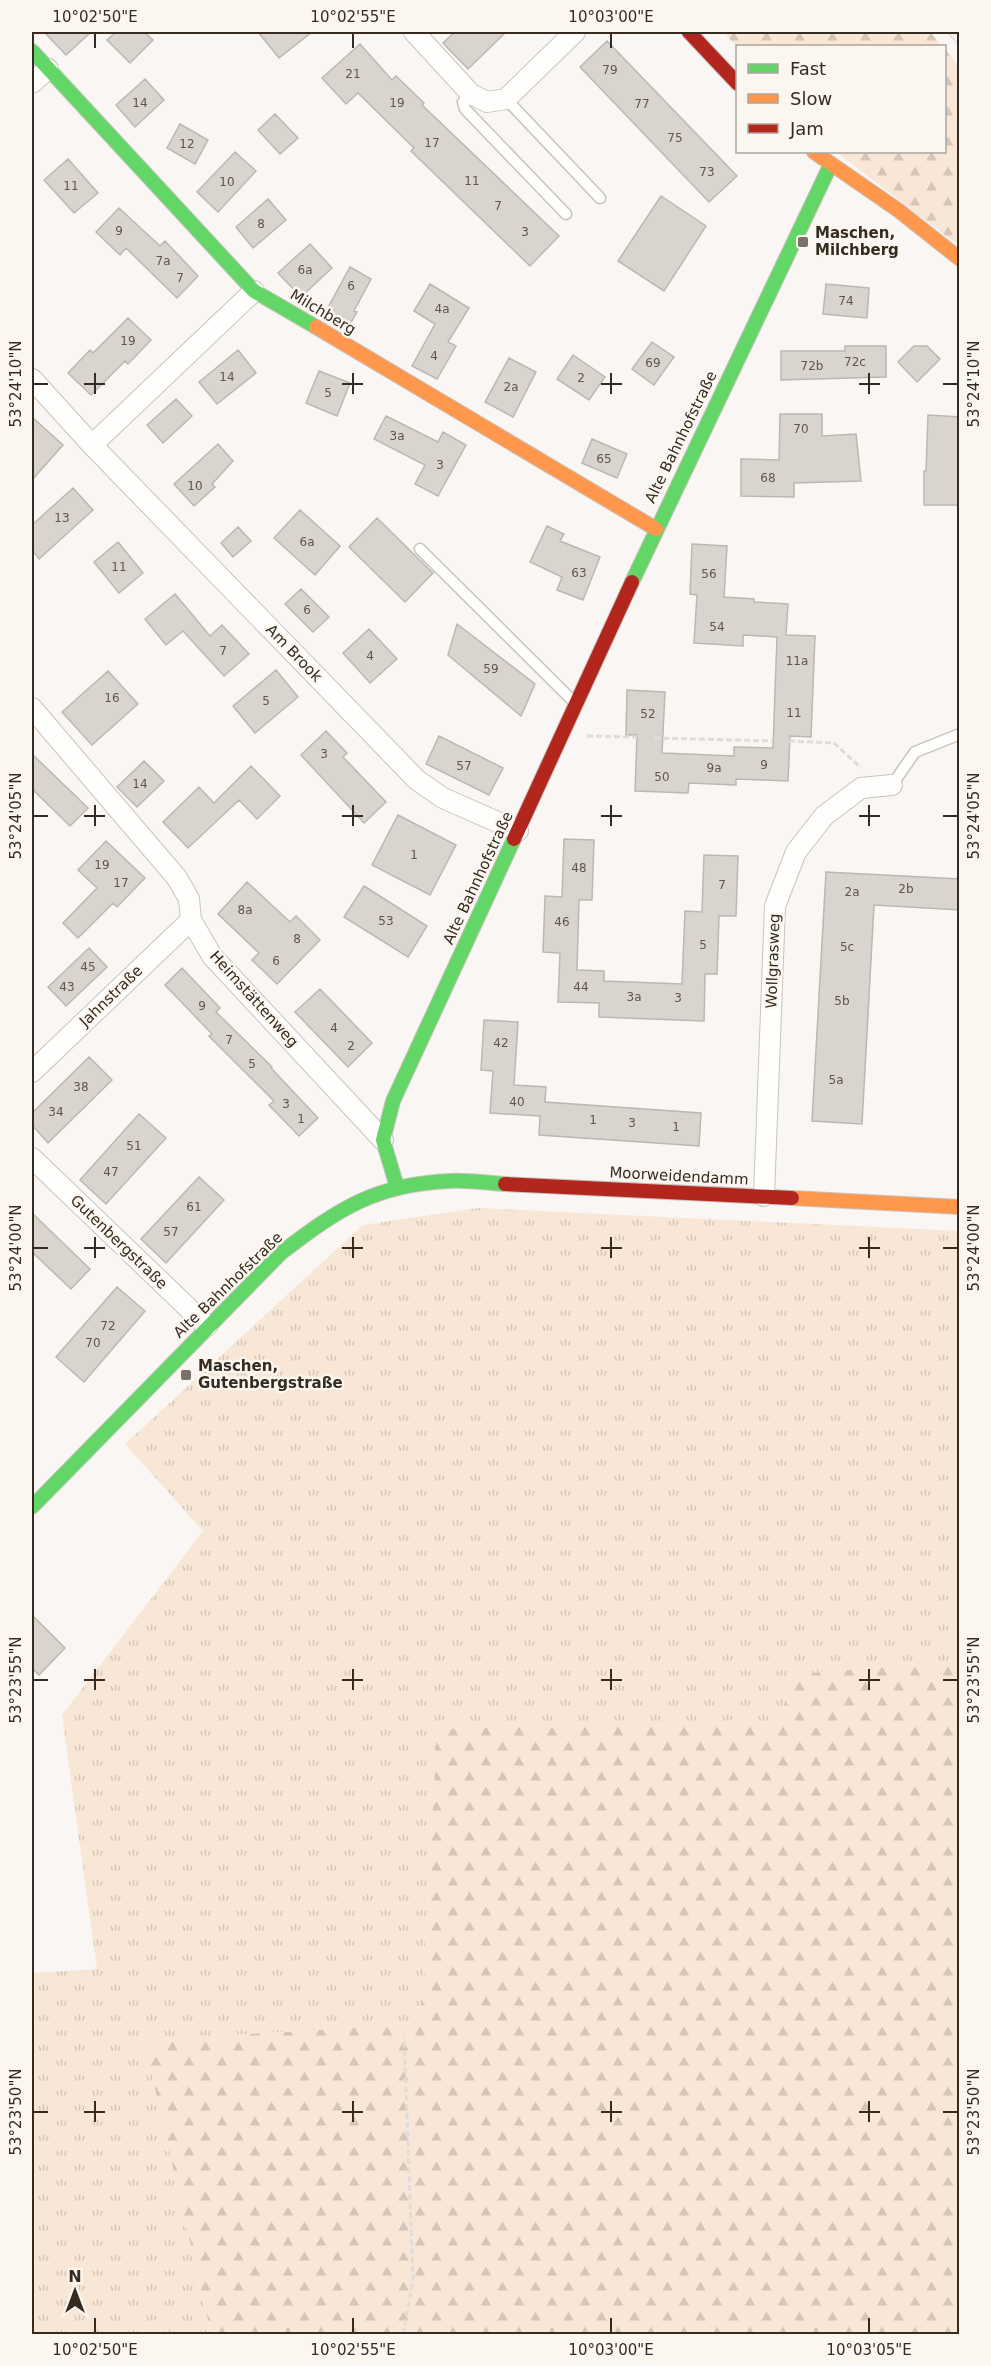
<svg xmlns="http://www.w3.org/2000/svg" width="991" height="2366" viewBox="0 0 991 2366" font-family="'DejaVu Sans',sans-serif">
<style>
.grass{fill:url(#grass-tufts)}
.forest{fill:url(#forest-firs)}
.building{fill:#dad4ce;stroke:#bcb7b1;stroke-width:1.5}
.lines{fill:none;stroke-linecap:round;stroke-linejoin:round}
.lane-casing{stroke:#c9c3bd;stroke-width:13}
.street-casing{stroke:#c9c3bd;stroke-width:22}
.fast-casing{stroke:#c9c3bd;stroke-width:16}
.slow-casing{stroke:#c9c3bd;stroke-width:16}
.jam-casing{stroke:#c9c3bd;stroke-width:16}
.path{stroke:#dfdddc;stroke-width:3;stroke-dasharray:6 3;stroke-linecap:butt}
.lane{stroke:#fefefd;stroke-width:10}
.street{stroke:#fefefd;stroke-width:20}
.fast{stroke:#63d668;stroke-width:14}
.slow{stroke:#ff974d;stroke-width:14}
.jam{stroke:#b3261e;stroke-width:14}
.rail-casing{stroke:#dcdbda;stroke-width:7}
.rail{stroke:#fcf6f1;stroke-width:4.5;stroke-dasharray:14;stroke-linecap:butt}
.ticks{fill:none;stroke:#352b20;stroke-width:2}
.poi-dot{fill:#7a726a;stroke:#fcf6f1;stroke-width:2}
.labels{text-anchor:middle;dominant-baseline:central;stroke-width:5;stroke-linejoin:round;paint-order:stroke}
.number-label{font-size:12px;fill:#5e554c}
.poi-label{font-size:15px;font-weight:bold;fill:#352b20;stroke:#fcf6f1;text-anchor:start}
.street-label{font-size:15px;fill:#352b20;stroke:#fcf6f1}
.neatline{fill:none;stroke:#352b20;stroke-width:2}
.ticks-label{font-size:15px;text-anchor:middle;fill:#352b20}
</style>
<defs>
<pattern id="grass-tufts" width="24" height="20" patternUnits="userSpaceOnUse" patternTransform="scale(1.5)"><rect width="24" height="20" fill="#f8e7d6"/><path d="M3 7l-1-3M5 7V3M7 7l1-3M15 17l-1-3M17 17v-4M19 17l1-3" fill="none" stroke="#d5c6b7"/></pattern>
<pattern id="forest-firs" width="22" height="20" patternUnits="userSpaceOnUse" patternTransform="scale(1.5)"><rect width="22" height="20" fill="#f8e7d6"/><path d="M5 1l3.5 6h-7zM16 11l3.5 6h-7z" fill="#d5c6b7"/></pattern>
</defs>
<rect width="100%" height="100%" fill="#f9f6f4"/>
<path class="grass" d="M478 1208 959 1231V1661L796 1674 780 1722 437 1730 421 2024 145 2040 211 2334H32V1973L97 1969 62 1715 203 1531 125 1444 363 1225Z"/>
<path class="forest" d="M723 32H930L942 46 737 47Z
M945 49 959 67V246L836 152H944Z
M959 1661V2334H211L144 2040 421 2024 437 1729 779 1722 796 1674Z"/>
<path class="building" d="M44 32H91L66 55Z
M116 32H144L153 40 130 63 107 40Z
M258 32H312L279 58Z
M455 32H506L468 69 443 43Z
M607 41 737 176 709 202 580 67Z
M360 44 392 80 396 76 424 103 422 105 559 236 530 266 411 151 414 148 358 93 346 104 322 78Z
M145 79 164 100 135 127 116 105Z
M275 114 298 138 280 154 258 130Z
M180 124 208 140 195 164 167 148Z
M235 152 256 171 218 212 197 192Z
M68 159 98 193 74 213 44 180Z
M661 196 706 226 664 291 618 261Z
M268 199 286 220 253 248 236 227Z
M119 208 160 246 165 241 198 276 177 298 126 248 120 255 96 232Z
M310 244 332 268 301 297 278 273Z
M350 267 371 279 354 311 357 312 349 326 325 313Z
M430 284 469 308 448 342 456 346 437 379 412 366 435 324 414 311Z
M826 284 869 288 867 318 823 314Z
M128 318 151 340 128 364 125 361 91 395 68 373 90 350 93 353Z
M652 342 674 357 654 385 632 369Z
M845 346H886V377L781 380V351H845Z
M914 346H927L940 359 917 382 898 362Z
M238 350 256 373 217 404 199 382Z
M573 355 605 377 589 400 557 379Z
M509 358 536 372 513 417 485 402Z
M319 371 350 383 337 416 306 403Z
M176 399 192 416 163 443 147 425Z
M780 414H822V436L856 434 861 481 794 483V497L741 496V459L779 460Z
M928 415 960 417V505H924V471H926Z
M386 416 438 442 443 432 466 445 438 496 415 484 425 465 374 439Z
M32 417 63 445 32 480Z
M592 439 627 454 617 478 582 463Z
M218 444 233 461 212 484 215 487 194 506 174 484Z
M73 488 93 510 39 559 32 550V525Z
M300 510 340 546 315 575 274 538Z
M377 518 433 573 405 602 349 547Z
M547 526 564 534 560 541 600 557 583 600 557 590 562 577 530 562Z
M238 527 251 541 233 557 221 543Z
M118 542 143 573 119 593 94 562Z
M692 544 727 546 724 597 754 599V602L788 604 786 635 815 636 811 737 790 736 788 781 736 779V785L689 783 688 793 635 791 637 735H626L627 690 665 692 662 753 734 756V747L773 748 777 637 743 635V646L694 643 697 595 690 594Z
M301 589 329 617 313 632 285 604Z
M175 594 210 636 222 625 249 654 224 676 183 631 166 645 145 619Z
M457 624 535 684 521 716 448 655Z
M369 629 397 659 370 683 343 653Z
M276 670 298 697 255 733 233 706Z
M108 671 138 704 92 745 62 712Z
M326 731 347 753 343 757 386 802 364 823 301 755Z
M439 736 503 768 489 795 426 764Z
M32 754 88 808 70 826 32 789Z
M144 761 164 781 137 807 117 787Z
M251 766 280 796 257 819 239 800 188 848 163 822 199 787 214 803Z
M398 815 456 845 430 895 372 865Z
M564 839 594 840 592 900H579L577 970 604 971V981L682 984 685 911 702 912 704 855 738 856 736 916H719L717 974H705L704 1021 599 1017V1003L558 1002 560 953 543 952 545 896 562 897Z
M106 841 145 878 117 907 113 903 78 938 63 923 97 888 78 870Z
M826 872 960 879V910L874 905 862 1124 812 1121Z
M247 882 290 922 296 916 320 940 277 984 252 960 259 953 218 914Z
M364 886 427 926 408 957 344 917Z
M89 948 107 967 66 1006 48 987Z
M182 968 220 1008 216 1012 272 1067 271 1068 318 1118 299 1136 269 1105 274 1101 209 1036 212 1034 165 985Z
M320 989 372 1043 348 1067 295 1012Z
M484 1020 518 1022 514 1085 546 1087 545 1102 701 1113 699 1146 539 1135 540 1116 490 1113 493 1071 481 1070Z
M89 1057 112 1080 48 1143 32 1125V1113Z
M139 1114 166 1138 106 1204 80 1180Z
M199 1177 224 1200 166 1263 141 1239Z
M32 1213 90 1269 71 1289 32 1252Z
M117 1287 145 1311 84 1382 56 1357Z
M32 1615 65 1648 39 1675 32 1668Z"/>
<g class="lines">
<defs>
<path id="lane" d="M471 94 463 102 465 109 566 214
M506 99 600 198
M420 549 573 701
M892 785 915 752 960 734"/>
<path id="street" d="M414 32 471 94 487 102 506 99 575 32
M32 83 48 69
M32 379 92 445 417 780 443 798 518 831
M92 445 254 291
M32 708 177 878 189 899 191 920 212 956 383 1140
M32 1072 191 920
M32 1158 207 1326
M764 1196 775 906 796 852 824 816 861 788 892 785"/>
<path id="fast" d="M32 51 254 291 316 327
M632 582 831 164
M397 1187 383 1140 393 1101 514 839
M32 1507 281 1253C338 1209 376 1184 450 1181 468 1180 487 1183 505 1184"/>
<path id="slow" d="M814 152 898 210 960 259
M316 327 656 529
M792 1198 960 1207"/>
<path id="jam" d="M689 32 738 84
M514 839 632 582
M505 1184 792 1198"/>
</defs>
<use href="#lane" class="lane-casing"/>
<use href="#street" class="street-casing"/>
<use href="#fast" class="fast-casing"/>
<use href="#slow" class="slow-casing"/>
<use href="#jam" class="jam-casing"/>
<path class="path" d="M587 736 637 737
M654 738 773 741
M789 741 834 743 861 768
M403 2334 413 2280 404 2037"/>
<use href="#lane" class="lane"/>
<use href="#street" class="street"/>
<use href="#fast" class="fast"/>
<use href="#slow" class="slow"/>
<use href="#jam" class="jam"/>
<defs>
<path id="rail" d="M951 32 960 42"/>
</defs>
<use href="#rail" class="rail-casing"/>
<use href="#rail" class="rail"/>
</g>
<path class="ticks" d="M95 33V48M353 33V48M611 33V48M95 373V394M353 373V394M611 373V394M869 373V394M33 384H48M84 384H105M342 384H363M601 384H622M859 384H880M943 384H958M95 805V826M353 805V826M611 805V826M869 805V826M33 816H48M84 816H105M342 816H363M601 816H622M859 816H880M943 816H958M95 1237V1258M353 1237V1258M611 1237V1258M869 1237V1258M33 1248H48M84 1248H105M342 1248H363M601 1248H622M859 1248H880M943 1248H958M95 1669V1690M353 1669V1690M611 1669V1690M869 1669V1690M33 1680H48M84 1680H105M342 1680H363M601 1680H622M859 1680H880M943 1680H958M95 2101V2122M353 2101V2122M611 2101V2122M869 2101V2122M33 2112H48M84 2112H105M342 2112H363M601 2112H622M859 2112H880M943 2112H958M95 2318V2333M353 2318V2333M611 2318V2333M869 2318V2333"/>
<g class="poi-dot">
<rect x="797" y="236" width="12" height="12" rx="3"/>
<rect x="180" y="1369" width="12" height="12" rx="3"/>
</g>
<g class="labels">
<g class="number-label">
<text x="610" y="70">79</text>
<text x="353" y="74">21</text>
<text x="140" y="103">14</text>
<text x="397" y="103">19</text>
<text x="642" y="104">77</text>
<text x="675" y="138">75</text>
<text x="432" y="143">17</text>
<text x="187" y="144">12</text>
<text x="707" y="172">73</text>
<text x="472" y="181">11</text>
<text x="227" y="182">10</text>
<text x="71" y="186">11</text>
<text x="498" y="206">7</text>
<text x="261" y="224">8</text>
<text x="119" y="231">9</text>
<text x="525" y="232">3</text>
<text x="163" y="261">7a</text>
<text x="305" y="270">6a</text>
<text x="180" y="278">7</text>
<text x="351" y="286">6</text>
<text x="846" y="301">74</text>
<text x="442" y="309">4a</text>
<text x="128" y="341">19</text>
<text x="434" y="356">4</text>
<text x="855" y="362">72c</text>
<text x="653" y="363">69</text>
<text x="812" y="366">72b</text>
<text x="227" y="377">14</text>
<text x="581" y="378">2</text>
<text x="511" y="387">2a</text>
<text x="328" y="393">5</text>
<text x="801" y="429">70</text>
<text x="397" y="436">3a</text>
<text x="604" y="459">65</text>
<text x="440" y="465">3</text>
<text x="768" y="478">68</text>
<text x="195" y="486">10</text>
<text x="62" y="518">13</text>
<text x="307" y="542">6a</text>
<text x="119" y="567">11</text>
<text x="579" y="573">63</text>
<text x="709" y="574">56</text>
<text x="307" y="610">6</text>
<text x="717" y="627">54</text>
<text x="223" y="651">7</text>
<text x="370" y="656">4</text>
<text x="797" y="661">11a</text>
<text x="491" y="669">59</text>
<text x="112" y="698">16</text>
<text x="266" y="701">5</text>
<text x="794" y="713">11</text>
<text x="648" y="714">52</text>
<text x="324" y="754">3</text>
<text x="764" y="765">9</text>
<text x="464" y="766">57</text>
<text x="714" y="768">9a</text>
<text x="662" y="777">50</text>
<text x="140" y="784">14</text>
<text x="414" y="855">1</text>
<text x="102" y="865">19</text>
<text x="579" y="868">48</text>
<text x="121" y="883">17</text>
<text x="722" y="885">7</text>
<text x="906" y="889">2b</text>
<text x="852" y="892">2a</text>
<text x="245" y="910">8a</text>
<text x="386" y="921">53</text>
<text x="562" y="922">46</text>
<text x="297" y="939">8</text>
<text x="703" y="945">5</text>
<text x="847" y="947">5c</text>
<text x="276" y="961">6</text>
<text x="88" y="967">45</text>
<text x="67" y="987">43</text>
<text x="581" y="987">44</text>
<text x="634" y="997">3a</text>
<text x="678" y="998">3</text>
<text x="842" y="1001">5b</text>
<text x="202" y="1006">9</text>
<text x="334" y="1028">4</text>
<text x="229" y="1040">7</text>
<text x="501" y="1043">42</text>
<text x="351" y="1046">2</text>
<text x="252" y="1064">5</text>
<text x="836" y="1080">5a</text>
<text x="81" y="1087">38</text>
<text x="517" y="1102">40</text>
<text x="286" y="1104">3</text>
<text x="56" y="1112">34</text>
<text x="301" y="1119">1</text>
<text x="593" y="1120">1</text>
<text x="632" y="1123">3</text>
<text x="676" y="1127">1</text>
<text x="134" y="1146">51</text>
<text x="111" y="1172">47</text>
<text x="194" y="1207">61</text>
<text x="171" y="1232">57</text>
<text x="108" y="1326">72</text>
<text x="93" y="1343">70</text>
</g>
<g class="poi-label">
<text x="815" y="233">Maschen,<tspan x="815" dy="17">Milchberg</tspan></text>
<text x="198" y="1366">Maschen,<tspan x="198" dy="17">Gutenbergstraße</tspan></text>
</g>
<g class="street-label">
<text transform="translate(323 312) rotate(31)">Milchberg</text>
<text transform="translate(681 437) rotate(-64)">Alte Bahnhofstraße</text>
<text transform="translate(294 653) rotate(46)">Am Brook</text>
<text transform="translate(478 878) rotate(-65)">Alte Bahnhofstraße</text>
<text transform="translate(773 961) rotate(-88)">Wollgrasweg</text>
<text transform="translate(111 996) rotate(-44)">Jahnstraße</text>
<text transform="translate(254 999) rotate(48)">Heimstättenweg</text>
<text transform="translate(679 1176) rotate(3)">Moorweidendamm</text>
<text transform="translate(119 1242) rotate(44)">Gutenbergstraße</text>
<text transform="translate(228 1285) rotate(-44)">Alte Bahnhofstraße</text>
</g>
</g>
<rect width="991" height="2366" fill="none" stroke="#fcf6f1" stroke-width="66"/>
<rect x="736" y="45" width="210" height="108" fill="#fcf6f1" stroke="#aca59d" stroke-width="1.5"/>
<rect x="748" y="64" width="30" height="9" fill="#63d668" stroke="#aca59d" stroke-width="1.5"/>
<text x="790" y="75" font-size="18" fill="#352b20">Fast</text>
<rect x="748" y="94" width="30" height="9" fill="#ff974d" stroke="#aca59d" stroke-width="1.5"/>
<text x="790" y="105" font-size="18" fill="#352b20">Slow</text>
<rect x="748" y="124" width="30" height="9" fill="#b3261e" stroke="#aca59d" stroke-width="1.5"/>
<text x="790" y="135" font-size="18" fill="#352b20">Jam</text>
<g transform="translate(75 2291)" stroke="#fcf6f1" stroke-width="4.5" paint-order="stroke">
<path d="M0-4.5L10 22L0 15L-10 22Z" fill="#352b20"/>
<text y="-9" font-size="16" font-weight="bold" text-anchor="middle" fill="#352b20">N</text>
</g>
<rect x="33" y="33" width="925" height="2300" class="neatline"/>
<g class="ticks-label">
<text x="95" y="22">10°02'50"E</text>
<text x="353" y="22">10°02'55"E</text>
<text x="611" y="22">10°03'00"E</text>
<text transform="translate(16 384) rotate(-90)" y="5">53°24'10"N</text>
<text transform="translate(974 384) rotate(-90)" y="5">53°24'10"N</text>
<text transform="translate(16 816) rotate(-90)" y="5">53°24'05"N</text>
<text transform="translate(974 816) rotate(-90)" y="5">53°24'05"N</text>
<text transform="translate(16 1248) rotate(-90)" y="5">53°24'00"N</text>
<text transform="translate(974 1248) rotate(-90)" y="5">53°24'00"N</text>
<text transform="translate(16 1680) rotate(-90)" y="5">53°23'55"N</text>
<text transform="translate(974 1680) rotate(-90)" y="5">53°23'55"N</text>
<text transform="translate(16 2112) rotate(-90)" y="5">53°23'50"N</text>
<text transform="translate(974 2112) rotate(-90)" y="5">53°23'50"N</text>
<text x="95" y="2355">10°02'50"E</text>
<text x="353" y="2355">10°02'55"E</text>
<text x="611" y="2355">10°03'00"E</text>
<text x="869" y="2355">10°03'05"E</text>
</g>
</svg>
